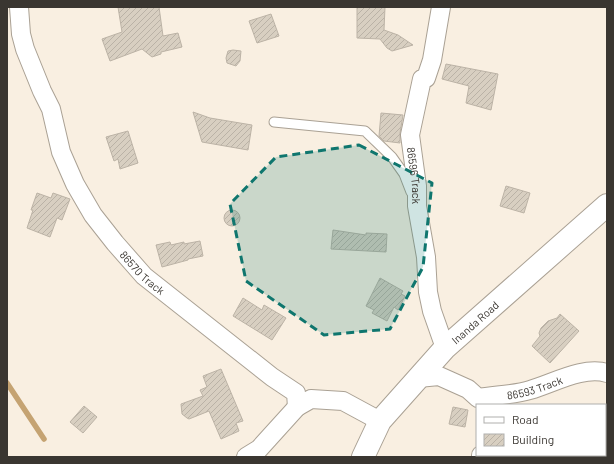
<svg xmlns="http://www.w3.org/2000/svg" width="614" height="464" viewBox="0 0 614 464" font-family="Barlow,sans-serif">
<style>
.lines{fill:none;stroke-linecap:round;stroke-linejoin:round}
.stream{stroke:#c5a372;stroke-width:5.5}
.building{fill:url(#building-hatch);stroke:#bcb3a6}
.service-casing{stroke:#aaa194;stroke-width:11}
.minor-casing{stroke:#aaa194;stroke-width:20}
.tertiary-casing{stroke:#aaa194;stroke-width:24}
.service{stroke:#fff;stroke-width:9}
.minor{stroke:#fff;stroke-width:18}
.tertiary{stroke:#fff;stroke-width:22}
.marked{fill:#0f766e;fill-opacity:0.2;stroke:#0f766e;stroke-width:3;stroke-dasharray:8 5;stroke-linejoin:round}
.labels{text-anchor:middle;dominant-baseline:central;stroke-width:3;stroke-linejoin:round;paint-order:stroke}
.street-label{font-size:11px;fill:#3a3631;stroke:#fff}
</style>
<defs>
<pattern id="building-hatch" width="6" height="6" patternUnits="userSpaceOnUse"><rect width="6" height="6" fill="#d8cfc1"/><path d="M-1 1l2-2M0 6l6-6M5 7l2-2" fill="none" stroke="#bab2a6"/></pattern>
</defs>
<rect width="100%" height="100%" fill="#f9efe1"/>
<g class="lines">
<path class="stream" d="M7 383 44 439"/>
</g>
<path class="building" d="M118 7H159L163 36 178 33 182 47 161 52V54L152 57 142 49 110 61 102 39 122 32Z
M357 7H385L384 30 398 35 413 45 392 51 387 48 380 39 357 38Z
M271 14 279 36 257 43 249 21Z
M233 50 241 51 240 61 236 66 227 63 226 58 228 51Z
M446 64 498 74 491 110 466 103 469 86 442 79Z
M193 112 210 118 252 125 248 150 202 142Z
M381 113 403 115 400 133V143L384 141 379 136Z
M128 131 138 163 120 169 118 159 114 161 106 137Z
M506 186 530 193 524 213 500 206Z
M37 193 51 198 53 193 70 199 62 220 57 218 50 237 27 228 33 210H31Z
M224 218a8 8 0 1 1 16 0a8 8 0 1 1-16 0Z
M333 230 366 235V233L387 234 386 252 331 249Z
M200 241 203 256 188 259V260L162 267 156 245 170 242 171 245 184 242V244Z
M380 278 403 291 401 294 405 296 398 310 394 307 387 321 372 313 374 310 366 306Z
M243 298 262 310 264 305 286 318 272 340 233 316Z
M560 314 579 331 550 363 532 346 540 336 539 333 541 328 548 321 557 318Z
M221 369 243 421 236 423 239 431 221 439 209 411 189 419 187 418 182 414 181 404 203 396 200 390 207 387 203 376Z
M84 406 97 417 83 433 70 422Z
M453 407 468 410 465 427 449 424Z"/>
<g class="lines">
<defs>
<path id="service" d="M274 122 365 131 392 157 404 174 411 192"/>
<g id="minor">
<path id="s1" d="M19 7 21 34 25 49 42 91 51 109 61 152 75 184 93 215 115 243 144 276 272 377 296 393 297 407 311 399 343 401 380 421"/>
<path id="s2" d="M441 7 432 60 426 78 422 79 410 135 417 186V206L426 257 428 292 432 311 445 348"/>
<path id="s3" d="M418 378 439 376 468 389 478 398C495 395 514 395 530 390 554 383 583 366 607 373"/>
<path d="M246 457 259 449 297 407"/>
<path d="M481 457V455"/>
</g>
<g id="tertiary">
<path id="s4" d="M363 457 380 421 445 348 607 205"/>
</g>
</defs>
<use href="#service" class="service-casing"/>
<use href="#minor" class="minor-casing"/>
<use href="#tertiary" class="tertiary-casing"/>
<use href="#service" class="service"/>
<use href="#minor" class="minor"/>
<use href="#tertiary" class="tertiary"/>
</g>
<path class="marked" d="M359 145 432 183 423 267 390 329 324 335 246 281 230 204 276 157Z"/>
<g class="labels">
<g class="street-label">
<text stroke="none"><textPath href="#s2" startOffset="175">86596 Track</textPath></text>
<text stroke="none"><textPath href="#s1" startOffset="299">86570 Track</textPath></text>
<text stroke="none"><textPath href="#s4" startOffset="177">Inanda Road</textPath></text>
<text stroke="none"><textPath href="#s3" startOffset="124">86593 Track</textPath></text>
</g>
</g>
<rect width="614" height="464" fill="none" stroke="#3a3631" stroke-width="16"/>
<rect x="476" y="404" width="130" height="52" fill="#ffffff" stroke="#b0afad"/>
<rect x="484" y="417" width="20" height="6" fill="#ffffff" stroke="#b0afad"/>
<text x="512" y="424" font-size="12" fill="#3a3631">Road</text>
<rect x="484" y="434" width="20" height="12" fill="url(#building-hatch)" stroke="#b0afad"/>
<text x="512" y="444" font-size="12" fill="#3a3631">Building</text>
</svg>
